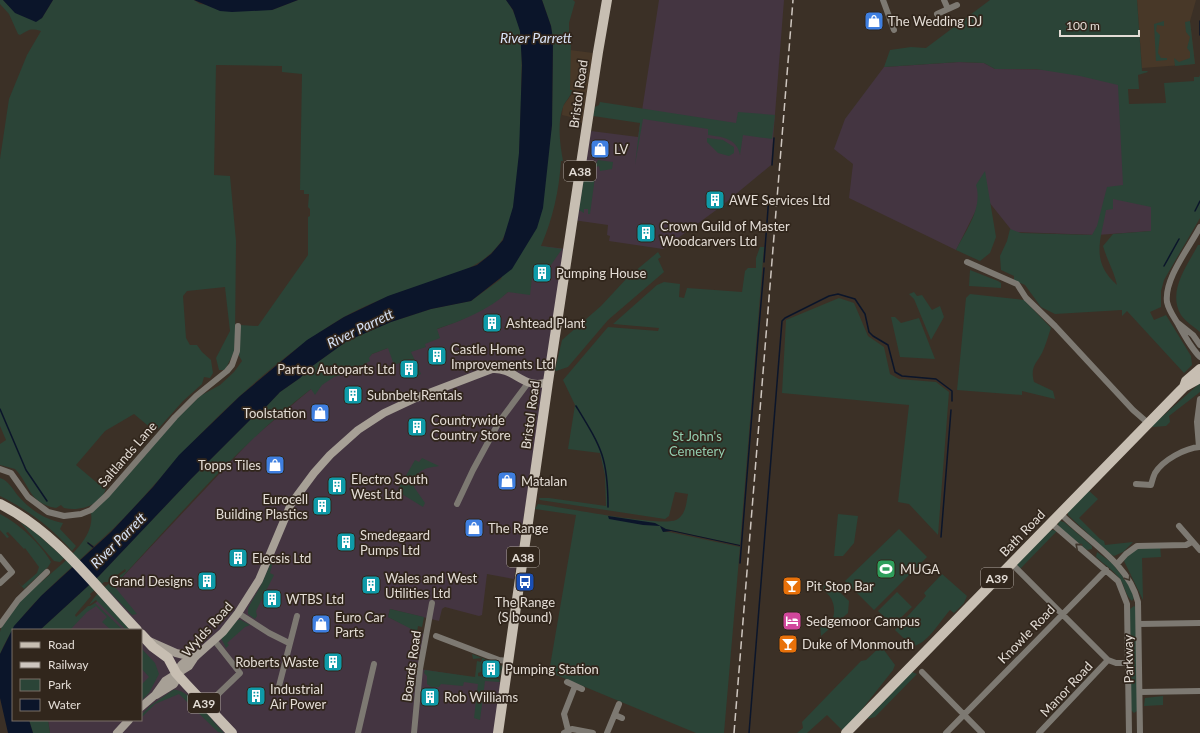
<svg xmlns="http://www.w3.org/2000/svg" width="1200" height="733" viewBox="0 0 1200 733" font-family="Lato,sans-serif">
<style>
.built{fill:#483828}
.industrial{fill:#443541}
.green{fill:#2b4437;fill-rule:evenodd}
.water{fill:#0b152a}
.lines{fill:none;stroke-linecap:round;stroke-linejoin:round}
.stream{stroke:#0b152a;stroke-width:1.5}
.street{stroke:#7d7972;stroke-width:6}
.secondary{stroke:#a7a096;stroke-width:8}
.primary{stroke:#c7beb2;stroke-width:10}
.rail{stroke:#cec6bf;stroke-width:1.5;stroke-dasharray:8 4;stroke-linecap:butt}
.oneway{stroke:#40372d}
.labels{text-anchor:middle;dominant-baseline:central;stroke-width:3.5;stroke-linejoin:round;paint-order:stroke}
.shield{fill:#31261c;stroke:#aea59e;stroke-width:1}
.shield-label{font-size:12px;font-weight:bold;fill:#e3dcd5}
.poi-label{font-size:13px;fill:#e3dcd5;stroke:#31261c;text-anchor:start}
.street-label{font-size:13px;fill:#e3dcd5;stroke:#31261c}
.park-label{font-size:13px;fill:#93ceb0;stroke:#31261c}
.water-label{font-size:14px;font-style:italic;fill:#d8e3f7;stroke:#31261c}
</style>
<rect width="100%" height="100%" fill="#3b3026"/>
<path class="built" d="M1137 0H1196L1190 21 1195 64 1142 68Z
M570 50 593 53 582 123 579 122V119L562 115 563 106 572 94 570 90Z"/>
<path class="industrial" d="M659 0H784L771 165 719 208 663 249 609 241 610 236 607 235 608 225 573 220 591 131 638 137Z
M959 62 984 63 995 69 1120 70 1151 207V231L1097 235 1013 232 989 202 981 200 956 250 849 198 853 164 834 149 845 119 884 67Z
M541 246 566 249 514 579 487 574 482 615 479 616 445 607 442 609 439 621 390 609 388 617 426 635 420 669 501 682 494 733H50L48 720H141V630H65L114 586 254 437 311 389 372 354 461 320 497 300 508 292Z"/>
<path class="green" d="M0 0H3C14 11 25 21 42 18L53 0H194L200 4 272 10 298 0H506C513 9 518 20 520 31 523 54 521 78 521 101 520 136 520 212 502 240 479 276 424 282 387 297 372 303 356 310 342 318 282 354 229 404 181 454 171 464 163 476 153 486 135 507 115 528 94 546L86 541 92 548C59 581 18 610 0 654 0 648 0 639 0 632 12 589 98 555 91 513L166 429 200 396 220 385 234 372 242 361 238 354 240 325 258 326 308 255V217L310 216V209L308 207 309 194H304V190H300L302 74 282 72V66L216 65 214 175 230 176 236 241 235 338 234 352 225 370H219L216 358 230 331 225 287 187 291 183 296 186 338 190 345H197L202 352 211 360 213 373 210 378 204 377 202 384 183 401 158 429H152L134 414 105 431 76 465 103 488 107 483C105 504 82 512 64 508L61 505 56 508C28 503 30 484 15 469L0 465V444L6 440 0 426V159L9 99 27 55 41 31C30 28 29 30 20 35L18 34 9 14 0 4Z
M542 0H573L575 2 569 23V39H571L570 90H572C571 97 565 101 563 107 557 124 560 144 563 161H561C559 191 553 218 541 246L562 249 551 265 538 264 536 268 538 269 536 273 548 277 547 278H532L530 295 508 292C489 310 461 321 437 329L440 338 425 344 426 347 411 352 421 374 416 376 410 359 394 365 388 348 372 354 369 358 370 361 346 374 334 377 322 385 315 395 311 389C237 446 177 518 114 586L137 614 132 615 110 592 101 598 131 630H126L96 600 89 605C98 590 112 581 126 571L125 569 108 582H104L90 594 91 596 75 615 76 617 88 606H90L95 603 123 630H111L102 622 107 617 96 606 87 612 70 630H40L99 576 191 479 257 413 262 411 280 392 300 378 311 367 347 341 391 322 431 309 471 301 501 279 550 138 552 125 553 39 551 26Z
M990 0H1137L1142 71H1147L1148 72 1138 75 1139 89H1128L1129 104 1166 103 1164 83 1194 81V77H1199L1200 75V218L1164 280 1161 291V307L1150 312 1154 320 1166 315 1191 356 1192 365 1184 373 1127 311 1122 316V310L1055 314 1041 307 1025 285 1014 280V276L1001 270 1000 256 1007 241 1010 229 1021 233 1092 235 1097 226 1107 187 1123 185 1118 85 1080 76 1036 69H995L984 63 959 62 884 67 890 50 911 47 926 48ZM1113 199 1151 207V231L1113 234 1103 246C1107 260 1114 271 1117 285 1090 261 1101 240 1106 210L1113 209Z
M1164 21V26L1157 25 1156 31 1160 35 1158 53 1161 58H1167V60L1156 61 1154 24Z
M1190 21 1195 64 1175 66 1174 58 1179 62 1190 58V52L1187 48 1190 37 1186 32 1185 22Z
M600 102 736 123 738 112 775 115 772 139 743 135 740 155C737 138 722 137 708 135V129L643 119 635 165 640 123 593 116 595 107 599 105Z
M707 138 723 140 734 147V153L729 156 718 153 707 142Z
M598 160 613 162 612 169 600 171 599 166 596 167V171L585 169 594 168Z
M985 171 996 237 990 253 980 261 956 250C966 230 983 208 976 185Z
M586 176H589L588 181 592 182 593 177H595L590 214H588V209H584V213L579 210 584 178Z
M1198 245H1200V332C1194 327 1185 321 1181 315 1167 291 1187 266 1198 245Z
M760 247H764L740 545 666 529 664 532H669L740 547 724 733H696L549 672 576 515 535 509 538 504C561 507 660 527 676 520 686 515 686 504 688 494L675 492 669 516 665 519 540 500 539 498H549L606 506 605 475 600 453 568 449 575 405 563 380 608 327 658 331 659 328 613 324 657 285 664 282 680 284 679 297 684 298 687 288 742 292 745 271 748 268H756V258Z
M658 252 661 257 658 259 664 272 608 320 568 367 556 371 555 370 562 340 601 306 628 277Z
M970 270 998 281 1001 283V288L969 286Z
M914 292 917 296 922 295 932 310 940 306 944 317 931 340 914 299 909 294Z
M970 294 1024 300 1051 328C1048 336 1046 345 1042 353 1036 364 1030 367 1034 382L1053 391 1055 399 1022 391V395L957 390 966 298Z
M839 298 854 303 868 336 884 347 890 374 899 379 936 382 949 392 938 535 909 504 898 502 909 405 782 393 786 320Z
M891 317H895L901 323 919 318 935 359 900 357Z
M1200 383V392L1169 416 1170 422 1166 426 1153 427 1148 423H1155Z
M422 458 439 466C425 468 414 470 414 487L425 503 423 507 397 491 415 460 419 462Z
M0 478C9 480 14 492 20 498 32 511 46 520 63 523L60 529 76 546 72 551C51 527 28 510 0 496Z
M1088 490 1098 499 1079 518 1100 539 1104 541 1105 545 1133 542 1123 552 1114 556 1110 554 1068 515V511Z
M0 514C17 522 42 545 51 562L48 567 24 589 17 581 22 586 37 573 39 567 25 548 24 549 8 532 6 533 9 537 7 538 0 530Z
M838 514 858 516 854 543 843 556H834Z
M1060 521 1064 522 1092 546V549L1087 550 1059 527 1058 524Z
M20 522 36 533 64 558 60 562 54 561Z
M899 529 927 557 874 610 845 581Z
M1052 530 1057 531 1020 569 1017 565 1019 562 1046 532Z
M1160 545 1161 557 1142 558 1143 600 1124 561C1133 547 1144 547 1160 545Z
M1097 552 1112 563 1130 586 1134 598 1132 601C1125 595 1125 586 1120 579 1113 570 1104 564 1096 557Z
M273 558H274L270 573 274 575 256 611 257 616 255 619 248 614V608L261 585Z
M942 574 967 596 964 603 954 613 950 610C940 621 926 646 912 646L895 630 926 596 924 593Z
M827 580 849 601 848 613 821 636 820 623 833 618C836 607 833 597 823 590L824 584Z
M897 592 912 607 893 625 878 611Z
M1134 606 1137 608V711L1134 713 1131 710 1130 609Z
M390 609 424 617 422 627 418 626 417 632 388 617Z
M237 620H241L250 625 245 627 227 643 229 645 226 648 221 638Z
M881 646 895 665 893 670 844 732 827 715 807 733H797L803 728 802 722 861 661 866 660Z
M141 648 155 663 159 674 149 693 141 701V685L149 677 141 668Z
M472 654 498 664 502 666 501 674 498 676 497 675 498 664H484V668H481L483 671 478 673V676L498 679 500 681 499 682 485 681 480 720 474 718 478 684 464 682 463 686 441 684 439 687H431L427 684V676L424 673 425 670 475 677 477 661 481 662 482 658 473 659Z
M912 672 917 674 875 717 867 719Z
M173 690C188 687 214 723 224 733L218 732 179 694 155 704 141 718V715L150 706Z
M1163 696V705L1144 706 1145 698Z
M29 720H48L50 733H33Z"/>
<path class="water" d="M3 0H53L42 18 36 22 15 13Z
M194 0H298L272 10 232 12 220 11Z
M506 0H542L551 26 553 39 552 125 543 208 537 228 512 269 471 301 431 309 391 322 347 341 311 367 300 378 280 392 262 411 257 413 191 479 99 576 40 630H13V720H29L33 733H8L0 698V654L14 626 41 596 111 532 153 487 179 455 240 396 307 340 344 317 388 296 477 265 491 254 503 240 513 207 519 153 522 65 520 31 513 10Z
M608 516 655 523 666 529 740 545V546L671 531 663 532 660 526 643 525 609 519Z"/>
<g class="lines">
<path class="stream" d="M1200 21V35
M772 165 774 138
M1195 211 1200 201
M764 262 769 196
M1164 266 1179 239
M758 338 764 268
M576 406C601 447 608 457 608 507
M0 409 26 470 47 501
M941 537 951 410
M88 543 93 547
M740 563 758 338
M749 733 782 321 785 318 829 296 838 294 855 299 865 314 869 332 873 336 888 345 895 372 902 376 936 379 952 391V401"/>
<path class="street" d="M883 0 894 30
M944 0 948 9
M937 14 957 5
M1200 227C1189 248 1164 279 1167 302 1169 311 1174 317 1178 324 1184 335 1191 348 1200 357
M967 262 1017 284 1026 298 1055 326 1133 410 1148 423
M1178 323 1193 335 1200 345
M1199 447 1197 422 1200 399
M0 469 11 473 28 497 48 512 64 516 81 514 91 510 107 495 175 417 196 396 227 371 232 365 237 351 238 326
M1136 484 1151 485C1152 482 1153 477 1155 473 1163 460 1185 448 1200 447
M457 504 473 470 499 422 528 383
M1060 513C1087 541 1128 562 1138 602L1140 733
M1051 523 1118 581 1127 604 1129 733
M1179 526 1200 550
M0 557 12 572 0 583
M1011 563 1108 660 1116 663H1128
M1117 564 1126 554 1137 546 1186 545 1192 542
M238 613 269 633 289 643
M1139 624 1200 623
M0 625 18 600 47 572
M436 636 499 660 508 661
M922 672 982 733
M567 682 582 689
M278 690 297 616
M1140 692 1200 691
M212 700 240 673 214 640
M615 715 622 718
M568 730 564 714 575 686
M358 733 374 664
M414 733 420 669 432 603
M564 733 572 729 593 733
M607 733 619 704
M946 733 1106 570
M1039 733 1108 660"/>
<path class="secondary" d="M149 641 176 653 192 657
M156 695 174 684 177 679C176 667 184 660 195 657
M141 707 155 695 165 681 189 666 195 657 223 632 238 613 259 580 291 504 314 473 330 455 358 430 384 413 416 398 492 369C515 367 524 391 548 382
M117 733 129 720"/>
<path class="primary" d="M1184 387 1200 378
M0 504C56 532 94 585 137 630
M141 634 153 647 168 658 176 673 186 684 232 733
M498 733 548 382 598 52 607 0
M846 733 1178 393 1184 387 1186 381 1200 369"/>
<path class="rail" d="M734 733 793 0"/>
</g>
<defs><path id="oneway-chevron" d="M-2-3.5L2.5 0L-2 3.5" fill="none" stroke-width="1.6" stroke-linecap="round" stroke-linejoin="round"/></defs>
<g class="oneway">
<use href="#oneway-chevron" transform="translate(1078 546) rotate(-139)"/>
<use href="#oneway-chevron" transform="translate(1128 578) rotate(57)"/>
</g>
<defs>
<symbol id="shop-square" viewBox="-11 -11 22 22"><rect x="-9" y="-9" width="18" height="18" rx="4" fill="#3f7fe0" stroke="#31261c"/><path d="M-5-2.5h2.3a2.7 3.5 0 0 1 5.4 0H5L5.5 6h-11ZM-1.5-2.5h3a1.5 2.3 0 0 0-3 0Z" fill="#fff"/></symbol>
<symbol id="building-square" viewBox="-11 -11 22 22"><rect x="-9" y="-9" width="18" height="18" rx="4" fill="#0f9aa8" stroke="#31261c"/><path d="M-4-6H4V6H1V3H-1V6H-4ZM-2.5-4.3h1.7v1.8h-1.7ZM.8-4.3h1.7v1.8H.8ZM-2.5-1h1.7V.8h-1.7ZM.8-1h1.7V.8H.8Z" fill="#fff"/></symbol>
<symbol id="stadium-square" viewBox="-11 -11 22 22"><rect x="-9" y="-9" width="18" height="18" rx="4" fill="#2e9e5b" stroke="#31261c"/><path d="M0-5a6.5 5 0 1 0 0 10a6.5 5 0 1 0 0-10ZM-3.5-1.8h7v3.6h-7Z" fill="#fff"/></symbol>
<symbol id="bus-square" viewBox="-11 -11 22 22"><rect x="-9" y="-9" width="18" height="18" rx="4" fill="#1a4fb4" stroke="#31261c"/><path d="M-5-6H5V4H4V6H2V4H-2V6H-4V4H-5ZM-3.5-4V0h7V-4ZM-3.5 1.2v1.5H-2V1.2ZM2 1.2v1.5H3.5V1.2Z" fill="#fff"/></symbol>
<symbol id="bar-square" viewBox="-11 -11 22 22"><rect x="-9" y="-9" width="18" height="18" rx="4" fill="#e8710a" stroke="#31261c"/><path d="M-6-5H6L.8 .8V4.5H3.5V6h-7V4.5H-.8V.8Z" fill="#fff"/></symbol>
<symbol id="hotel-square" viewBox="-11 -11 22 22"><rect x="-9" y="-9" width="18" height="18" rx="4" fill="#d1479c" stroke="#31261c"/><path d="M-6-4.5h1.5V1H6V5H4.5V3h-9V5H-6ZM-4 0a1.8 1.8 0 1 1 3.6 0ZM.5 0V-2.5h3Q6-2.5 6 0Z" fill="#fff"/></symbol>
</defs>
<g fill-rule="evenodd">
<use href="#shop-square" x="863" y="10" width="22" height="22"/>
<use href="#shop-square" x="589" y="138" width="22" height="22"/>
<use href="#building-square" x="704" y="189" width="22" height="22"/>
<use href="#building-square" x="635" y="222" width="22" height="22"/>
<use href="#building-square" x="531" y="262" width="22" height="22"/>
<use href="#building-square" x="481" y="312" width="22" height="22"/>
<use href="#building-square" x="426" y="345" width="22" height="22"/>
<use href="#building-square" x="398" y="358" width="22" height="22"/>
<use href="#building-square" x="342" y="384" width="22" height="22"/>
<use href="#shop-square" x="309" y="402" width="22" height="22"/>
<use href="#building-square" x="406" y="416" width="22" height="22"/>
<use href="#shop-square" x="264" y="454" width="22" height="22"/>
<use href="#shop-square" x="496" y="470" width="22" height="22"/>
<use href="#building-square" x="326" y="475" width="22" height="22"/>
<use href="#building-square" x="311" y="495" width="22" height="22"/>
<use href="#shop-square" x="463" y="517" width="22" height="22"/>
<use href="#building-square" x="335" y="531" width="22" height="22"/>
<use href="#building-square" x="227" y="547" width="22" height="22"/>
<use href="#stadium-square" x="875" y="558" width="22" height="22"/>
<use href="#building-square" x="196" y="570" width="22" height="22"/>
<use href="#bus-square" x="514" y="571" width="22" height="22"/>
<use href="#building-square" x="360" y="574" width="22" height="22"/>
<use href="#bar-square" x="781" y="575" width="22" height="22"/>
<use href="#building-square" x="261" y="588" width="22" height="22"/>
<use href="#hotel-square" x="781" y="610" width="22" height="22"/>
<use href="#shop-square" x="310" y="613" width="22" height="22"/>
<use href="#bar-square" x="777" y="633" width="22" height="22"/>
<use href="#building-square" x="322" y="651" width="22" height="22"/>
<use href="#building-square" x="480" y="658" width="22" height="22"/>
<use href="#building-square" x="245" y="685" width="22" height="22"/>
<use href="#building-square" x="419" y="686" width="22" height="22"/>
</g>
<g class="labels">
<g class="shield">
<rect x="564" y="161" width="32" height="20" rx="3"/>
<rect x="507" y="547" width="32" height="20" rx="3"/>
<rect x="981" y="568" width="32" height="20" rx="3"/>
<rect x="188" y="693" width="32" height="20" rx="3"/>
</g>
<g class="shield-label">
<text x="580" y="171">A38</text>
<text x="523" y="557">A38</text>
<text x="997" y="578">A39</text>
<text x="204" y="703">A39</text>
</g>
<g class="poi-label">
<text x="888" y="21">The Wedding DJ</text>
<text x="614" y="149">LV</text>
<text x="729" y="200">AWE Services Ltd</text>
<text x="660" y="226">Crown Guild of Master<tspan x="660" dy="15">Woodcarvers Ltd</tspan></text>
<text x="556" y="273">Pumping House</text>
<text x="506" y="323">Ashtead Plant</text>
<text x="451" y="349">Castle Home<tspan x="451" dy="15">Improvements Ltd</tspan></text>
<text x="395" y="369" text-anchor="end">Partco Autoparts Ltd</text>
<text x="367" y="395">Subnbelt Rentals</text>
<text x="306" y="413" text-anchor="end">Toolstation</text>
<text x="431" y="420">Countrywide<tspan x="431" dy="15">Country Store</tspan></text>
<text x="261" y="465" text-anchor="end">Topps Tiles</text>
<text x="351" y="479">Electro South<tspan x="351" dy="15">West Ltd</tspan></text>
<text x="521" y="481">Matalan</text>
<text x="308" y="499" text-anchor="end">Eurocell<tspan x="308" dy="15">Building Plastics</tspan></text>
<text x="488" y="528">The Range</text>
<text x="360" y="535">Smedegaard<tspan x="360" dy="15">Pumps Ltd</tspan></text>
<text x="252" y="558">Elecsis Ltd</text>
<text x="900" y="569">MUGA</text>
<text x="385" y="578">Wales and West<tspan x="385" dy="15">Utilities Ltd</tspan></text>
<text x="193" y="581" text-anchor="end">Grand Designs</text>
<text x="806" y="586">Pit Stop Bar</text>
<text x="286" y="599">WTBS Ltd</text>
<text x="525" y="602" text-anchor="middle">The Range<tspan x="525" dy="15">(S bound)</tspan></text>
<text x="335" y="617">Euro Car<tspan x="335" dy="15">Parts</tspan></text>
<text x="806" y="621">Sedgemoor Campus</text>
<text x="802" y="644">Duke of Monmouth</text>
<text x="319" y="662" text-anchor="end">Roberts Waste</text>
<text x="505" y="669">Pumping Station</text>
<text x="270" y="689">Industrial<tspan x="270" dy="15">Air Power</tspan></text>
<text x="444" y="697">Rob Williams</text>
</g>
<g class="street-label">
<text transform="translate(578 94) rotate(-82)">Bristol Road</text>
<text transform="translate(530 415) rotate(-82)">Bristol Road</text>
<text transform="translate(127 454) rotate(-49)">Saltlands Lane</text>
<text transform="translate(1022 533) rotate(-46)">Bath Road</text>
<text transform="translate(207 629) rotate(-48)">Wylds Road</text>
<text transform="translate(1026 634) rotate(-46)">Knowle Road</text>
<text transform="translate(1128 659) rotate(-91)">Parkway</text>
<text transform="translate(411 666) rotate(-82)">Boards Road</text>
<text transform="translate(1066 689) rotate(-47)">Manor Road</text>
</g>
<g class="park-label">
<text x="697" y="436">St John's<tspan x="697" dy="15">Cemetery</tspan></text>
</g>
<g class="water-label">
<text x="536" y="37">River Parrett</text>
<text transform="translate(360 328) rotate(-26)">River Parrett</text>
<text transform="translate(118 540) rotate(-45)">River Parrett</text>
</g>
</g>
<rect x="12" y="629" width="130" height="92" fill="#31261c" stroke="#786f66"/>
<rect x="20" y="642" width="20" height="6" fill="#c7beb2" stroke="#786f66"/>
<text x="48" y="649" font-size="12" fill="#e3dcd5">Road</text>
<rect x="20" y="662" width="20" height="6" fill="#cec6bf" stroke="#786f66"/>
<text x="48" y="669" font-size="12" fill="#e3dcd5">Railway</text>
<rect x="20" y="679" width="20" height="12" fill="#2b4437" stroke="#786f66"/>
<text x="48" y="689" font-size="12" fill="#e3dcd5">Park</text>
<rect x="20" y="699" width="20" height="12" fill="#0b152a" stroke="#786f66"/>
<text x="48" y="709" font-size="12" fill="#e3dcd5">Water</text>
<path d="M1060 30v6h79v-6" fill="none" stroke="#e3dcd5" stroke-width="2"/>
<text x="1066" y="30" font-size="12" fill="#e3dcd5" stroke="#31261c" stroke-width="3" paint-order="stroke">100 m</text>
</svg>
